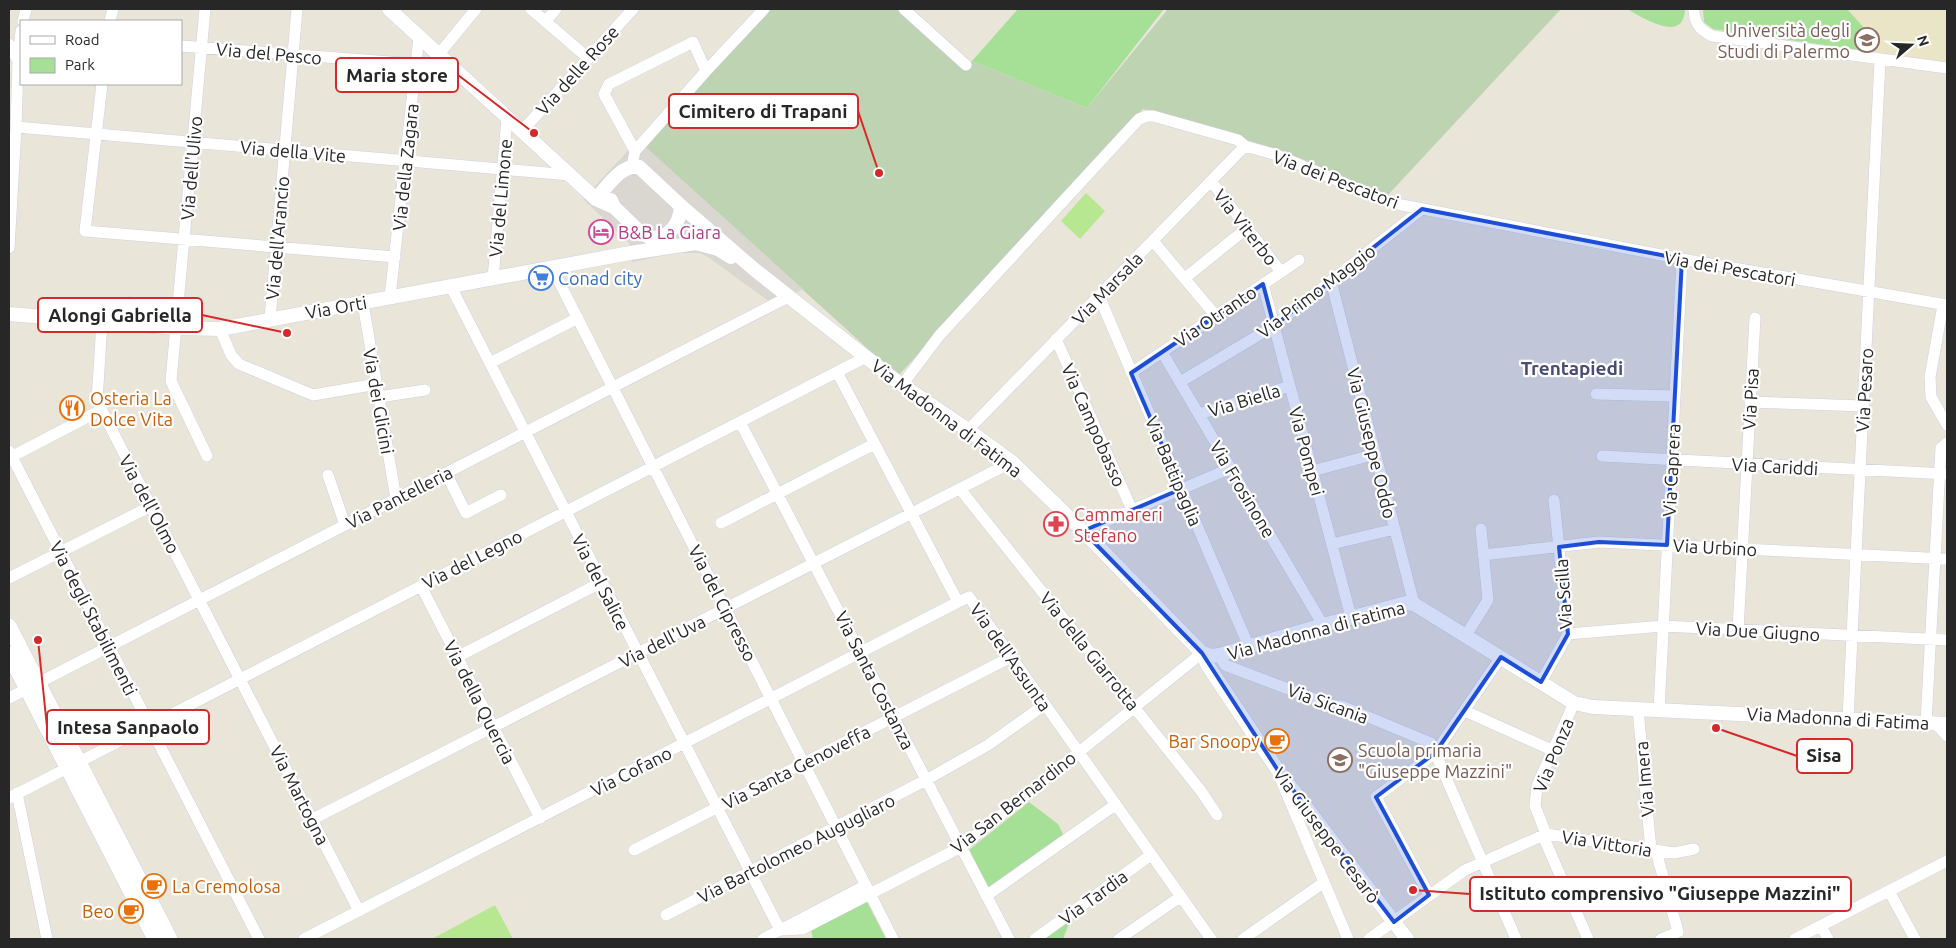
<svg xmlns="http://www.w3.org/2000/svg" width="1956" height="948" viewBox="0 0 1956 948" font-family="Ubuntu,sans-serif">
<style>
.education{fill:#ebe5c8}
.green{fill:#a6df96}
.cemetery{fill:#bdd3b1}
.pitch{fill:#b8e792}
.plaza{fill:#dad7d0}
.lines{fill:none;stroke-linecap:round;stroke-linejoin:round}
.minor-casing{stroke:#cfd0e0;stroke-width:12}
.tertiary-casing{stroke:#cfd0e0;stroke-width:15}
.secondary-casing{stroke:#cfd0e0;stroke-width:16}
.minor{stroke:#fff;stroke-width:11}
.tertiary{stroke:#fff;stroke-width:14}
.secondary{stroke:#fff;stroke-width:15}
.marked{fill:#1d4ed8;fill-opacity:0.2;stroke:#1d4ed8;stroke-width:4;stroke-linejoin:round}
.labels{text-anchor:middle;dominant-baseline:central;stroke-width:4.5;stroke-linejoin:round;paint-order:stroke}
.education-label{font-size:18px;fill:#785e54;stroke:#fff;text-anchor:end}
.street-label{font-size:18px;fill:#272727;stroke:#fff}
.hotel-label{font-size:18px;fill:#b23c85;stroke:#fff;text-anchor:start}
.shop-label{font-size:18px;fill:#366cbe;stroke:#fff;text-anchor:start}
.food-label{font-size:18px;fill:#c56008;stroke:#fff;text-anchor:start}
.health-label{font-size:18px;fill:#be3a42;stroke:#fff;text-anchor:start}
.neighbourhood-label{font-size:19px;font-weight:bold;fill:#4a4c76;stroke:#fff}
.leader{fill:none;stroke:#d62828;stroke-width:2}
.callout-dot{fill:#d62828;stroke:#fff;stroke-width:2}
.callout{fill:#fff;stroke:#d62828;stroke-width:2}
.callout-label{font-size:19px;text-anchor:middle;font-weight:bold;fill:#272727}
</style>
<rect width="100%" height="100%" fill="#eae5d9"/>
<path class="education" d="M1703 9H1947V62L1713 29 1704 22Z"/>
<path class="green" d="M1018 9H1164L1087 108 972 61Z
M1627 9H1685C1684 45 1642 17 1627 9Z
M1703 9H1847L1868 32 1860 50 1713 29 1704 22Z
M1029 802 1058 824 1064 836 989 888 969 850Z
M867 902 886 939H813L811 930Z
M1070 921 1063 939H1044Z"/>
<path class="cemetery" d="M770 9H898L964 70 972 61 1087 108 1168 9H1561L1387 196 1281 151 1143 109 898 376 644 146Z"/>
<path class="pitch" d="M1086 193 1105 211 1080 239 1061 221Z
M495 905 513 939H432Z"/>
<path class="plaza" d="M638 140 803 289 774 305 708 257 700 253H676L632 262 629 243 583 199Z"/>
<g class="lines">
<defs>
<path id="minor" d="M205 9 171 381 207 456
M531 9 588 58
M904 9 966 65
M1694 9C1694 23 1700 30 1712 36L1947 68
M23 21 26 9
M110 21 113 9
M546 21 556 9
M9 44 18 61
M181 46 416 64
M439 54 476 9
M102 84 85 231 395 257
M16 127 570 175
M522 131 633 9
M635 151 706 71 764 9
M632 166 635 151 604 94 609 84 693 42 706 71
M1211 181 1281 272
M1153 241 1216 316
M9 248 16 127 18 61 21 31
M552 268 893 939
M1185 278 1247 228
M493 279 507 118
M1331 281 1414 604
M1263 284 1351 617
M451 287 780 930
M1099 296 1249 647
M390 297 419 37
M363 303 396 499
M1943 305 1930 377 1931 397 1947 425
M270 319 297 9
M102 322 97 401 359 911
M126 324 127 302
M220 329 231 355 239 364 313 395 377 384
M1056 339 1132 510
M1162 352 1323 625
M490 363 578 318
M837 372 958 602 969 597 1211 939
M1131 373 1299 260
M1180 382 1274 326 1422 209
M902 385 939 336 1139 119 1147 116H1153L1238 140 1245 146 1277 155 1384 200 1402 205 1682 259 1947 305
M1596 394 1675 396
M379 397 425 390
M1750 402 1863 406
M1199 414 1290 386
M740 422 1009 939
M968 430 1245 146
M9 451 259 939
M1602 456 1947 474
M9 458 101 410
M1312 471 1376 454
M446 473 466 513 501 495
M328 475 345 525
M960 489 1201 791 1217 815
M721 523 874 444
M1083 531 1231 468
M1332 544 1395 529
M1483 555 1599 542 1947 559
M9 578 151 506
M421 586 540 818
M1738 630 1755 318
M1568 634 1663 626 1947 640
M1466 635 1488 600 1481 529
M1219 655 1225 665 1333 706H1342L1431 743 1516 939
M457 657 602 582
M1541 682 1568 634 1554 500
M9 698 790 296
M1638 709 1651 850
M1659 710 1682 259
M1465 711 1554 751
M1848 719 1880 60
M1926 722 1941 448 1947 443
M1935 723 1947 736
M1279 775 1348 939
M17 793 47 939
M9 798 866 357
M313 819 1012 462
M1546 834 1535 806 1537 786 1574 703
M1543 836 1588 939
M634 850 1011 657
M1656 851 1678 932 1661 939
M1889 891 1915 939
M1429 895 1376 797 1435 753 1501 657
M986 896 1115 805
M666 915 926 780 988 745 1044 705
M1821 926 1828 939
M780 930 802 929 961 847 1202 653
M304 939 958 602
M763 939 866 885
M1035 939 1151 855
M1119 939 1180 897
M1243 939 1323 883
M1369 939 1465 870 1546 834 1674 853 1694 849
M1795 939 1947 861"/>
<path id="tertiary" d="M389 9 596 199 614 207
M596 199C607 187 621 164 639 167L681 206 755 270 895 380 968 430 1012 462 1083 531 1202 653 1212 656 1219 655 1323 625 1406 603 1414 604 1574 703 1593 707 1947 724
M611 200 614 207 641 233C662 247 680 227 681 206
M688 241 718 249 731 257
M9 314 177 328 220 329 630 253 696 243
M1202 653 1208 666 1277 769 1407 939"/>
<path id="secondary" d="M9 626 170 939
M9 654 155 939"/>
</defs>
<use href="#minor" class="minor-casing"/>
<use href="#tertiary" class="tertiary-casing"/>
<use href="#secondary" class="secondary-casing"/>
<use href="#minor" class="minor"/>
<use href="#tertiary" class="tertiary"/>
<use href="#secondary" class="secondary"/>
</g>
<path class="marked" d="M1422 209 1682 259 1667 545 1599 542 1559 547 1568 634 1541 682 1501 657 1435 753 1376 797 1429 895 1394 922 1277 769 1202 653 1083 531 1181 489 1131 373 1263 284 1274 326Z"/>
<defs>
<symbol id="university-ring" viewBox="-11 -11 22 22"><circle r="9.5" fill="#fff" stroke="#8d6e63" stroke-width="1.5"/><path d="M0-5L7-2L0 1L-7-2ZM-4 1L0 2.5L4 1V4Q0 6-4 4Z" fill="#8d6e63"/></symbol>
<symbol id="hotel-ring" viewBox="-11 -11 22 22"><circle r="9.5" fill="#fff" stroke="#d1479c" stroke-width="1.5"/><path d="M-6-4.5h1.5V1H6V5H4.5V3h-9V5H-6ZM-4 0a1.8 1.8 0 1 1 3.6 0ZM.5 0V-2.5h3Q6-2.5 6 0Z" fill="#d1479c"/></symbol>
<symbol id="supermarket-ring" viewBox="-11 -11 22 22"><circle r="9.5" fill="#fff" stroke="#3f7fe0" stroke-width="1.5"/><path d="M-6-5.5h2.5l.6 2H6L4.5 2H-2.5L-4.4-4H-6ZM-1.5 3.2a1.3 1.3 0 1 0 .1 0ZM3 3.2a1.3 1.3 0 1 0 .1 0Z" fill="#3f7fe0"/></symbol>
<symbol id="restaurant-ring" viewBox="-11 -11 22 22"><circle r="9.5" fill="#fff" stroke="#e8710a" stroke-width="1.5"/><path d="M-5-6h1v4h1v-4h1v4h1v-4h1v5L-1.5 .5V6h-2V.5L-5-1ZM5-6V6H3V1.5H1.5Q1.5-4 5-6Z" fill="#e8710a"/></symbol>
<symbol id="pharmacy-ring" viewBox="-11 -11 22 22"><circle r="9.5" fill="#fff" stroke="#e0444e" stroke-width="1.5"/><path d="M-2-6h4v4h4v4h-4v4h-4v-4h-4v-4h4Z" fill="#e0444e"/></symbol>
<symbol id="cafe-ring" viewBox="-11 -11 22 22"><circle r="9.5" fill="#fff" stroke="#e8710a" stroke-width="1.5"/><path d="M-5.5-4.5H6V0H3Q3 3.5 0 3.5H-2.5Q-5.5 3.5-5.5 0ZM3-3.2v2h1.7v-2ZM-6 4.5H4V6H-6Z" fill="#e8710a"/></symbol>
<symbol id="school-ring" viewBox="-11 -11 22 22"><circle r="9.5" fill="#fff" stroke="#8d6e63" stroke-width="1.5"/><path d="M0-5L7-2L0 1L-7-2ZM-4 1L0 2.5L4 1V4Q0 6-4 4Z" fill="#8d6e63"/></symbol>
</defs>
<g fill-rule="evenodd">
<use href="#university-ring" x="1853" y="26" width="28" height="28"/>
<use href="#hotel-ring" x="587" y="218" width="28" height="28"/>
<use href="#supermarket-ring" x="527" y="264" width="28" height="28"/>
<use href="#restaurant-ring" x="58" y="394" width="28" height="28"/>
<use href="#pharmacy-ring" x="1042" y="510" width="28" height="28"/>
<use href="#cafe-ring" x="1263" y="727" width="28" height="28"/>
<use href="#school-ring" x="1326" y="746" width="28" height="28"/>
<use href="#cafe-ring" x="140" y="872" width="28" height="28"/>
<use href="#cafe-ring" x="117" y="897" width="28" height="28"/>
</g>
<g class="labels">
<g class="education-label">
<text x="1850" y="30">Università degli<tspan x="1850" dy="21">Studi di Palermo</tspan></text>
<text x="1358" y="750" text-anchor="start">Scuola primaria<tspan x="1358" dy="21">"Giuseppe Mazzini"</tspan></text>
</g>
<g class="street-label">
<text transform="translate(269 53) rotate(5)">Via del Pesco</text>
<text transform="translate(577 70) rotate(-48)">Via delle Rose</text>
<text transform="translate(293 151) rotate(5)">Via della Vite</text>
<text transform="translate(405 167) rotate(-84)">Via della Zagara</text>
<text transform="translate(191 168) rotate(-85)">Via dell'Ulivo</text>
<text transform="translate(1336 179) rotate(21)">Via dei Pescatori</text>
<text transform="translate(500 198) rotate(-85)">Via del Limone</text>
<text transform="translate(1246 227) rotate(52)">Via Viterbo</text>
<text transform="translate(277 238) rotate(-85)">Via dell'Arancio</text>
<text transform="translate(1730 268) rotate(10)">Via dei Pescatori</text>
<text transform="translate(1107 288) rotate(-46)">Via Marsala</text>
<text transform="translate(1316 291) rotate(-37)">Via Primo Maggio</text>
<text transform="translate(336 307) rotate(-10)">Via Orti</text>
<text transform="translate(1215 316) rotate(-34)">Via Otranto</text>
<text transform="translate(1864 390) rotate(-87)">Via Pesaro</text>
<text transform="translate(1750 399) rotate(-87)">Via Pisa</text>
<text transform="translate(1244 400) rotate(-17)">Via Biella</text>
<text transform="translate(379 401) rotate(80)">Via dei Glicini</text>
<text transform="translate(947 418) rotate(37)">Via Madonna di Fatima</text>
<text transform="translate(1094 425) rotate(66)">Via Campobasso</text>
<text transform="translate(1372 443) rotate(76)">Via Giuseppe Oddo</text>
<text transform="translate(1307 451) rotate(75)">Via Pompei</text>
<text transform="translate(1775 466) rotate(3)">Via Cariddi</text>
<text transform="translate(1671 470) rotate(-87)">Via Caprera</text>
<text transform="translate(1174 471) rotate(67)">Via Battipaglia</text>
<text transform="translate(1243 489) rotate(59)">Via Frosinone</text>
<text transform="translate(399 497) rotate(-27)">Via Pantelleria</text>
<text transform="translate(150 504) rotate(62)">Via dell'Olmo</text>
<text transform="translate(1715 547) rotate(3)">Via Urbino</text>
<text transform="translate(472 559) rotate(-27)">Via del Legno</text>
<text transform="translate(601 582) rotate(63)">Via del Salice</text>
<text transform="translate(1563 594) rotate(-94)">Via Scilla</text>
<text transform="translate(723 603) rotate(63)">Via del Cipresso</text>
<text transform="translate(94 618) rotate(63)">Via degli Stabilimenti</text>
<text transform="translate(1316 630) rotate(-15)">Via Madonna di Fatima</text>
<text transform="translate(1758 631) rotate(3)">Via Due Giugno</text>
<text transform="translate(662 641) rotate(-27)">Via dell'Uva</text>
<text transform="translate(1090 651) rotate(51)">Via della Giarrotta</text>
<text transform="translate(1011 657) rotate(55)">Via dell'Assunta</text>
<text transform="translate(875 680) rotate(63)">Via Santa Costanza</text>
<text transform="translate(480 702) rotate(63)">Via della Quercia</text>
<text transform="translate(1328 703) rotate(20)">Via Sicania</text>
<text transform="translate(1838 718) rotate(3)">Via Madonna di Fatima</text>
<text transform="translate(1553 755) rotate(-68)">Via Ponza</text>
<text transform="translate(796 767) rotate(-27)">Via Santa Genoveffa</text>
<text transform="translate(631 771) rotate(-27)">Via Cofano</text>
<text transform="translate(1644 779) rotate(-95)">Via Imera</text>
<text transform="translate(300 795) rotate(63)">Via Martogna</text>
<text transform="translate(1013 802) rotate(-38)">Via San Bernardino</text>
<text transform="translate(1327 835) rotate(53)">Via Giuseppe Cesarò</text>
<text transform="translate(1607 843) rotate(9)">Via Vittoria</text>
<text transform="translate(796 848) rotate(-27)">Via Bartolomeo Augugliaro</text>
<text transform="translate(1093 897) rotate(-36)">Via Tardia</text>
</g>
<g class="hotel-label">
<text x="618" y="232">B&amp;B La Giara</text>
</g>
<g class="shop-label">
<text x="558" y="278">Conad city</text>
</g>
<g class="food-label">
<text x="90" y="398">Osteria La<tspan x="90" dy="21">Dolce Vita</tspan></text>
<text x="1260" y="741" text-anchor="end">Bar Snoopy</text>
<text x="172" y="886">La Cremolosa</text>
<text x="114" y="911" text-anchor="end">Beo</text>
</g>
<g class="health-label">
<text x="1074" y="514">Cammareri<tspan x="1074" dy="21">Stefano</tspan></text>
</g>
<g class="neighbourhood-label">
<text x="1572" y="368">Trentapiedi</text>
</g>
</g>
<path class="leader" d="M534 133L458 75M879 173L858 111M287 333L202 315M38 640L47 727M1716 728L1797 756M1413 890L1470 894"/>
<g class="callout-dot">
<circle cx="534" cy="133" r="5"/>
<circle cx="879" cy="173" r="5"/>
<circle cx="287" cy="333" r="5"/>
<circle cx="38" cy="640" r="5"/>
<circle cx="1716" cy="728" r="5"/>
<circle cx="1413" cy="890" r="5"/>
</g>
<g class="callout">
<rect x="336" y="58" width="122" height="34" rx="5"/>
<rect x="669" y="94" width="189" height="34" rx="5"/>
<rect x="38" y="298" width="164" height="34" rx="5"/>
<rect x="47" y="710" width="162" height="34" rx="5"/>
<rect x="1797" y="739" width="55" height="34" rx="5"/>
<rect x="1470" y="877" width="381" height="34" rx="5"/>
</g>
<g class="callout-label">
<text x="397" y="82">Maria store</text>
<text x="763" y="118">Cimitero di Trapani</text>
<text x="120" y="322">Alongi Gabriella</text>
<text x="128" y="734">Intesa Sanpaolo</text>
<text x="1824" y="762">Sisa</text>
<text x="1660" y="900">Istituto comprensivo "Giuseppe Mazzini"</text>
</g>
<rect width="1956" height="948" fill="none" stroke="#272727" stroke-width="20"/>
<rect x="20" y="20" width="162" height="65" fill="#ffffff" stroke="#a9a9a9"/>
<rect x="30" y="36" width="25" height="8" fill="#ffffff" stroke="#a9a9a9"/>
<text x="65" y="45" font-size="15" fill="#272727">Road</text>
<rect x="30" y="58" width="25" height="15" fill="#a6df96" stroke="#a9a9a9"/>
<text x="65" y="70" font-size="15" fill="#272727">Park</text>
<g transform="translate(1911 45) rotate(71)" stroke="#ffffff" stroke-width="4" paint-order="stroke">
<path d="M0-4L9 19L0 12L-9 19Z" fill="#272727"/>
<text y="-8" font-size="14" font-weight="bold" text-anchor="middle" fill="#272727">N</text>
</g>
</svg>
